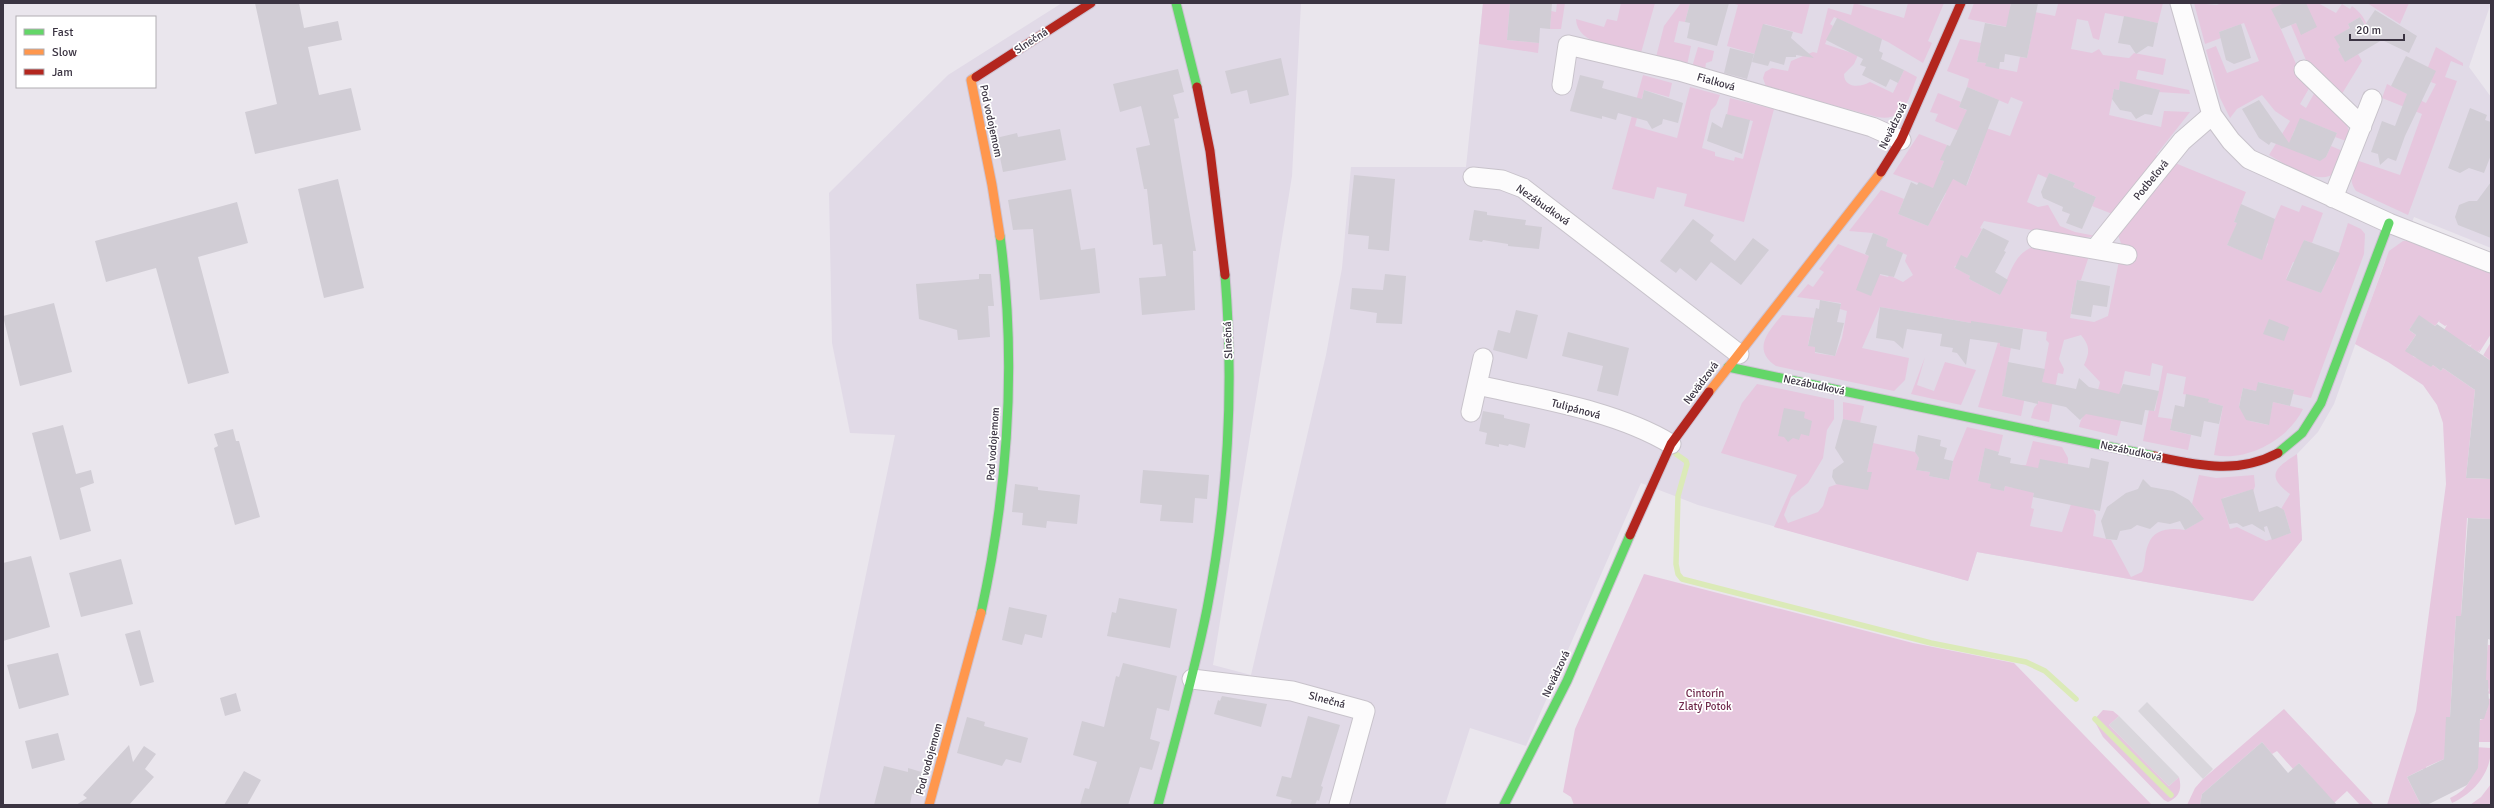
<svg xmlns="http://www.w3.org/2000/svg" width="2494" height="808" viewBox="0 0 2494 808" font-family="Signika,sans-serif">
<style>
.residential{fill:#e1dae7}
.green{fill:#e6c7de}
.parking{fill:#d9d6dc}
.lines{fill:none;stroke-linecap:round;stroke-linejoin:round}
.stream{stroke:#dbeab8;stroke-width:5.5}
.building{fill:#d1cdd5}
.street-casing{stroke:#c8c3cb;stroke-width:21}
.fast-casing{stroke:#cdc3d2;stroke-width:11}
.slow-casing{stroke:#cdc3d2;stroke-width:11}
.jam-casing{stroke:#cdc3d2;stroke-width:11}
.street{stroke:#fcfbfc;stroke-width:19}
.fast{stroke:#63d668;stroke-width:9}
.slow{stroke:#ff974d;stroke-width:9}
.jam{stroke:#b3261e;stroke-width:9}
.labels{text-anchor:middle;dominant-baseline:central;stroke-width:3.5;stroke-linejoin:round;paint-order:stroke}
.street-label{font-size:11px;fill:#3b3442;stroke:#fff}
.park-label{font-size:11px;fill:#702b4c;stroke:#fff}
</style>
<rect width="100%" height="100%" fill="#eae6ed"/>
<path class="residential" d="M1062 3H1301L1292 176 1213 665 1251 675 1326 355 1342 268 1351 167H1466L1483 3H2491L2469 67 2491 97V248L2414 217 2405 241 2385 261 2334 404 2318 432 2297 454 2302 540 2253 601 1977 552 1968 581 1698 505 1641 483 1526 746 1470 728 1445 805H818L895 435 850 433 832 343 829 193 948 75Z"/>
<path class="green" d="M1483 3H1510L1507 40 1539 43 1538 53 1479 44Z
M1557 3H1565L1561 29H1550L1551 11 1556 12Z
M1621 3H1655L1641 53C1620 48 1577 46 1576 19L1604 27 1607 19 1617 21Z
M1681 3H1690L1685 22 1679 21 1674 42 1691 46 1687 65 1656 57 1664 26Z
M1732 3H1810L1802 34 1765 24 1763 26 1755 54 1727 46 1738 5Z
M1854 3 1904 18 1908 3H1944L1928 41 1932 43 1923 63 1888 42 1834 17 1830 24 1833 26 1825 44 1858 55 1854 64 1844 74C1844 88 1860 88 1870 82L1893 93 1904 70 1917 77C1908 99 1906 122 1877 117L1766 87 1763 78 1765 72 1772 68 1788 71 1791 61 1813 52 1817 53 1828 8 1851 15Z
M1974 3H2011L2010 7 2055 16 2058 4 2054 3H2163L2158 23 2105 13 2099 40 2093 38 2088 21 2077 19 2071 49 2092 53 2099 49 2103 55 2129 58 2134 53 2166 59 2163 75 2138 70 2136 79 2189 90 2190 94 2158 92 2160 90 2120 82 2119 90 2114 89 2109 115 2161 127 2164 111 2190 112 2156 155 2161 157 2115 215 2092 206 2096 197 2073 187 2075 183 2049 173 2047 178 2038 174 2027 202 2038 207 2048 205 2060 226 2075 232 2096 236 2079 239 1984 221 1980 228 1982 229 1967 258 1954 267 1970 276 1969 279 2000 295C2010 276 2013 252 2036 246L2089 256 2081 280H2077L2070 318 2094 322 2108 316 2122 246 2118 235 2175 163 2246 192 2234 222 2238 223 2227 245 2261 259 2268 244 2265 241 2281 205 2299 212 2302 205 2323 213 2312 243 2304 240 2297 263 2293 262 2286 279 2321 293 2328 276 2326 268 2333 270 2348 223 2361 229 2365 234 2364 254 2311 398 2293 394 2294 390 2259 382 2256 391 2243 388 2239 406 2243 407 2250 421 2268 425 2273 402 2303 409C2289 439 2247 462 2214 455L2223 406 2208 402V399L2183 394 2186 377 2167 373 2158 417 2172 419 2170 430 2191 435 2188 450 2143 441 2149 410 2155 411 2163 366 2152 363 2150 376 2125 371 2117 407 2121 421 2117 436 2079 427C2082 412 2097 400 2100 382L2084 365C2090 352 2090 346 2081 335L2064 340 2059 359 2064 369 2063 374 2058 373 2049 422 2031 418 2034 408 2038 403 2049 343 2046 340 2047 332 2003 326 2000 346 2011 348 2002 396 2015 399 2025 397 2021 416 1978 407 2003 326 1971 323 1880 307 1862 348 1909 358 1905 380 1894 391 1776 366C1751 349 1769 331 1782 315L1816 318 1812 325 1808 345 1815 347V353L1835 356 1842 338 1847 311 1840 309 1841 303 1797 297 1808 284 1813 287 1824 272 1819 269 1838 244 1869 256 1881 272 1880 275 1888 277 1889 275 1903 282 1913 275 1905 261 1907 255 1886 246 1888 239 1873 233 1849 231 1881 190 1904 199 1898 214 1928 226 1933 212 1937 211 1946 193 1893 174 1919 134 1947 145 1941 160 1944 161 1939 173 1967 185 1983 141 1935 121 1938 114 1930 112 1938 93 1961 102 1959 107 1971 112 1977 125 2010 136 2023 102 2011 97 2008 104 1967 87 1969 79 1947 71 1960 39 1981 43 1977 62 1986 63V66L2017 72 2020 57 2027 58 2032 32 1968 19Z
M2194 3 2217 5 2221 3H2284L2272 9 2300 73 2311 85 2300 104 2306 108 2316 90C2331 105 2353 120 2349 142L2335 137 2337 133 2304 120 2300 130 2295 129 2292 136 2319 160 2326 157 2331 146 2345 152C2342 158 2339 169 2334 173 2320 187 2283 163 2269 155L2290 121 2275 111 2262 95 2237 109 2230 118 2220 98 2206 50 2216 46 2227 73 2259 61 2244 23 2219 32 2221 38 2205 44Z
M2306 3H2318L2336 13 2342 4 2350 9 2352 6C2361 13 2365 18 2368 29L2360 17 2348 24 2350 28 2335 37 2340 47 2338 49 2345 61 2358 54 2362 61 2340 97 2308 65 2291 25 2296 23 2302 34Z
M2367 3H2409L2400 24Z
M1698 47 1714 51 1712 61 1706 63 1705 70 1692 67Z
M2436 47 2463 63V66L2451 61 2445 77 2457 81 2408 215 2356 191C2348 180 2352 171 2356 160L2400 175 2422 114 2382 98 2387 84 2426 103 2436 84 2431 82 2432 79 2429 77 2428 67Z
M1643 75 1672 83 1669 97 1644 90 1635 126 1677 138 1690 87 1720 95 1716 105 1711 110 1702 148 1715 152V156L1734 161 1735 157 1743 159 1753 121 1727 115 1730 98 1774 109 1744 222 1684 206 1687 194 1657 187 1654 199 1612 189Z
M2403 241H2410L2491 272V334L2477 356 2480 349 2478 352 2470 347 2472 344 2470 346 2443 332 2447 325 2445 326 2439 322 2440 320 2435 326 2419 316 2409 330 2416 335 2407 348 2414 357 2424 359 2422 362 2425 360 2432 365 2430 367 2433 365 2441 371 2443 368 2475 390 2466 478 2491 479V519L2467 518 2461 616H2456L2450 717 2444 759 2426 767V770L2423 769 2407 777 2421 805H2387L2416 711 2446 484 2443 423 2437 405 2423 385 2388 362 2355 344 2389 251Z
M2491 342V361L2483 355 2481 359Z
M1925 357 1917 385 1934 391 1945 362 1976 370 1961 405 1911 394Z
M1757 384 1834 400V419L1827 430 1823 458 1808 483 1791 497 1784 515 1788 523 1818 512 1823 506 1829 487 1872 472H1867L1873 443 1915 452 1919 458 1917 470 1930 472 1929 476 1949 480 1953 461 1967 427 2003 435 1999 452 1985 449 1978 480 1991 484 2004 491 2005 486 2014 488 2019 465H2026L2033 441 2062 447 2068 458V464L2040 460 2031 508 2034 509 2030 526 2062 532 2071 504 2093 509 2096 515 2093 536 2111 540 2131 577 2142 572C2146 564 2144 554 2148 545 2154 528 2171 528 2185 530L2200 521 2194 512 2198 511 2192 504 2199 475 2216 478 2254 475 2255 486 2253 492 2251 490 2223 498 2222 501 2230 529 2237 527 2266 541 2291 533 2284 510 2281 509 2290 494C2264 475 2277 467 2297 454L2302 540 2253 601 1977 552 1968 581 1774 527 1797 475 1721 453 1742 403Z
M1843 402 1864 406 1860 423 1843 419Z
M1644 574 1913 643 2014 663 2152 805H1574L1571 797 1563 792 1575 729Z
M2488 645H2491V694L2485 693 2489 691 2486 681H2489L2483 680Z
M2485 698 2491 699V742H2475L2480 720 2483 719 2487 710Z
M2284 709 2374 805H2360L2347 791 2334 803 2299 763 2293 769 2277 751 2272 754 2262 742 2202 794 2200 805H2187L2195 788 2203 779Z
M2103 710 2113 711 2119 716 2109 725 2169 786 2179 777C2182 788 2180 797 2168 802L2164 800 2103 737 2094 720Z
M2475 747 2491 748C2491 773 2474 793 2452 803L2450 798C2475 786 2473 772 2475 747Z
M2491 784V805H2470L2481 797Z"/>
<path class="parking" d="M2147 702 2213 769 2203 779 2138 711Z
M2119 716 2179 777 2169 786 2109 725Z"/>
<g class="lines">
<path class="stream" d="M1676 454 1686 461 1687 464 1678 496 1676 564 1678 574 1682 579 1931 643 2026 662 2045 671 2076 699
M2095 719 2171 795"/>
</g>
<path class="building" d="M255 3H299L304 28 338 21 342 40 308 47 319 95 351 88 361 130 255 154 245 112 277 104Z
M1510 3H1552L1550 29 1540 28 1539 43 1507 40Z
M1690 3H1729L1717 46 1687 38 1690 23 1685 22Z
M2011 3H2038L2027 58 2005 54 2004 62H2000L1999 69 1985 66 1986 63 1977 62 1985 23 2006 27Z
M2284 3H2306L2317 27 2301 35 2296 23 2281 29 2271 9Z
M2375 10 2417 36 2409 53 2382 40 2345 62 2338 49 2340 47 2334 37 2350 28 2348 24 2360 17 2365 25Z
M2124 16 2158 23 2153 47 2148 46 2136 54 2130 45 2118 43Z
M1837 18 1882 39 1879 51 1883 53 1881 59 1904 70 1898 83 1890 79 1886 87 1862 75 1866 67 1860 65 1863 59 1826 40Z
M1763 24 1793 32 1791 38 1814 58 1796 55V57H1786L1784 65 1770 61 1768 66 1752 62Z
M2241 24 2251 58 2234 64 2226 60 2219 32Z
M1730 48 1754 54 1747 79 1724 73Z
M2406 56 2436 71 2405 136 2396 161 2388 158 2380 165 2378 154 2371 152 2382 121 2395 126 2407 94 2391 86Z
M1281 58 1289 95 1250 104 1247 90 1231 94 1225 71Z
M1178 69 1184 92 1173 95 1179 118 1174 119 1196 251H1193L1195 310 1142 315 1139 278 1166 276 1162 244 1153 245 1147 189H1144L1136 148 1150 145 1141 106 1120 112 1113 84Z
M1580 75 1604 81 1602 88 1642 99 1644 90 1683 103 1678 123 1663 119 1662 124 1652 129 1647 121 1618 113 1616 120 1602 116V119L1570 111Z
M2120 81 2160 90 2152 115 2145 114 2136 119 2131 112 2120 110 2112 99 2114 89 2119 90Z
M1967 87 1999 100 1966 186 1953 179 1928 226 1898 214 1911 182 1917 185 1919 182 1933 188 1944 161 1940 160 1947 145 1950 146 1967 110 1959 107Z
M2259 100 2289 143 2300 118 2337 133 2326 157 2320 161 2271 142 2269 145 2259 138 2242 109Z
M2470 108 2487 115 2485 120 2491 122V155L2484 173 2469 168 2460 173 2448 168Z
M1726 114 1750 120 1742 154 1707 141 1712 122 1722 128Z
M1060 129 1066 160 1003 172 996 138 1017 133 1018 137Z
M2049 173 2075 183 2073 187 2096 197 2082 229 2066 223 2070 214 2062 211 2063 207 2043 198 2041 192Z
M1354 175 1395 179 1389 251 1368 249 1369 236 1348 234Z
M338 179 364 288 324 298 298 189Z
M2491 182V238L2458 225 2455 217 2459 205 2469 201H2477Z
M1071 189 1081 250 1095 248 1100 293 1040 300 1033 229 1013 230 1008 200Z
M237 202 248 243 198 257 229 373 188 384 156 268 106 282 95 241Z
M2241 204 2275 219 2262 260 2227 245 2237 223 2234 222Z
M1474 210 1487 212V215L1526 220 1525 225 1542 227 1539 249 1508 246V244L1483 240 1482 242 1469 240Z
M1693 219 1714 235 1710 241 1735 261 1753 238 1769 250 1741 285 1711 262 1696 281 1680 268 1676 273 1660 261Z
M1983 228 2009 241 2004 251 2006 252 1995 272 2008 280 2000 295 1969 279 1970 276 1955 268 1961 255 1967 258Z
M1873 233 1888 239 1886 246 1903 253 1894 277 1880 274 1871 296 1856 290 1869 256 1865 254Z
M2304 240 2340 253 2321 293 2286 280Z
M979 274H991L994 306H988L990 337 958 340 957 330 919 319 916 284 979 279Z
M1385 274 1406 276 1402 324 1376 323 1377 313 1350 309 1352 288 1383 290Z
M2077 280 2110 286 2107 307 2093 305 2091 317 2071 314Z
M1820 300 1841 304 1837 322 1844 323 1835 356 1815 352V347L1808 346 1816 308 1819 309Z
M54 303 72 372 20 386 3 316Z
M1880 307 1971 323V321L2023 329 2020 350 2000 346V343L1970 339 1966 365 1957 353 1952 352 1953 348 1940 346 1942 334 1907 329 1903 349 1894 341 1876 338Z
M1516 310 1538 315 1527 359 1493 350 1498 330 1510 333Z
M2419 315 2435 326 2437 324 2491 361V479L2466 478 2475 390 2443 368 2441 371 2433 365 2431 367 2405 351 2416 335 2409 330Z
M2269 319 2289 327 2284 341 2263 334Z
M1568 332 1629 348 1618 396 1597 391 1603 366 1562 356Z
M2008 362 2045 369 2042 382 2076 389 2079 378 2089 387 2119 394 2123 384 2159 391 2154 411 2145 410 2142 425 2086 414 2080 420 2066 407 2038 401V404L2002 396Z
M2258 382 2294 390 2290 406 2273 402 2269 425 2246 420 2239 407 2243 388 2256 391Z
M2186 394 2209 399 2208 402 2223 406 2219 424 2204 421 2201 437 2170 430 2175 405 2184 407Z
M1784 408 1805 412 1804 418 1812 421 1809 436 1801 434 1799 440 1793 438 1788 442 1784 437 1778 436Z
M1483 411 1504 415V418L1530 424 1525 448 1509 444 1508 446 1499 444V447L1485 444 1487 433 1479 431Z
M1843 419 1877 426 1867 472H1872L1868 490 1836 484 1832 477 1833 470 1844 462 1835 448Z
M63 425 76 474 91 470 94 483 80 488 91 531 60 540 32 433Z
M233 429 236 441H239L260 517 235 525 214 448 218 446 214 434Z
M1918 435 1941 440 1940 446 1947 448 1944 459 1953 461 1949 480 1929 476 1930 472 1916 470 1919 458 1915 452Z
M1985 448 1999 452 1998 455 2011 458 2010 463 2038 468 2040 459 2089 468 2091 458 2109 462 2100 511 2033 497 2034 493 2005 486 2004 491 1990 488 1991 484 1978 481Z
M1143 470 1209 475 1207 499 1195 498 1193 523 1160 521 1162 505 1140 503Z
M2143 479 2151 487 2173 491 2189 500 2204 519 2185 530 2180 521 2170 524 2158 522 2150 529 2137 525 2131 529 2120 531 2117 540 2106 539 2101 521 2107 507 2126 493 2138 489Z
M1015 484 1038 487V490L1080 495 1077 524 1047 521 1046 528 1022 525 1023 513 1012 512Z
M2253 489 2259 512 2277 506 2284 510 2291 533 2272 540 2267 526 2264 527 2265 532 2252 524 2243 527 2237 523 2229 524 2221 499Z
M2468 518 2491 519V640L2488 639 2486 680H2488L2489 704 2484 719H2480L2478 768 2467 785 2427 805H2421L2407 777 2444 759 2446 717H2450L2456 616H2461Z
M31 556 50 627 3 641V563Z
M121 559 133 604 81 617 69 573Z
M1119 598 1177 609 1170 648 1107 636 1112 612 1116 613Z
M1009 607 1047 615 1042 638 1025 634 1022 645 1002 640Z
M140 630 154 682 140 686 125 634Z
M58 653 69 695 19 709 7 665Z
M1123 663 1177 676 1169 711 1157 708 1150 739 1160 742 1152 770 1140 767 1128 805H1080L1085 788 1089 789 1097 762 1073 755 1082 721 1104 727 1116 676 1119 677Z
M236 693 241 711 225 716 220 698Z
M1222 696 1267 704 1261 727 1214 714 1218 700 1220 701Z
M1308 716 1340 725 1321 786 1323 787 1319 801 1317 800 1315 805H1290L1292 800 1276 796 1282 776 1291 778Z
M967 717 985 722 984 726 1028 738 1021 763 1006 759 1002 766 957 753Z
M58 733 65 760 32 769 25 741Z
M2262 742 2288 773 2299 763 2337 805H2200L2202 794Z
M129 745 133 762 144 746 156 754 145 769 154 777 129 805H76L87 798 83 795Z
M884 766 908 772V768L925 773 919 796 912 794 910 805H874Z
M244 771 261 780 247 805H224Z"/>
<g class="lines">
<defs>
<path id="street" d="M2180 3 2212 115 2231 141 2249 159 2389 223 2491 263
M2304 70 2362 126
M1562 85 1568 45 1679 71 1872 127 1901 140
M1473 177 1502 180 1523 188 1739 354
M2333 198 2372 99
M2037 239 2127 255
M2095 249 2182 141 2212 115
M1477 385C1540 399 1617 411 1671 444
M1471 412 1483 358
M1192 679 1292 691 1365 711 1339 805"/>
<path id="fast" d="M1176 3 1197 87
M1728 367 2154 456
M2278 453 2302 433 2321 403 2389 223
M981 613C1008 489 1017 362 1000 236
M1158 805C1175 740 1194 675 1207 609 1228 500 1234 386 1225 275
M1504 805 1567 681 1630 535"/>
<path id="slow" d="M976 77 971 80 992 185 1000 236
M1709 392 1881 172
M929 805 981 613"/>
<path id="jam" d="M976 77 1091 3
M1197 87 1210 151 1225 275
M1881 172 1901 140 1961 3
M2154 456C2197 465 2237 475 2278 453
M1630 535 1671 444 1709 392"/>
</defs>
<use href="#street" class="street-casing"/>
<use href="#fast" class="fast-casing"/>
<use href="#slow" class="slow-casing"/>
<use href="#jam" class="jam-casing"/>
<use href="#street" class="street"/>
<use href="#fast" class="fast"/>
<use href="#slow" class="slow"/>
<use href="#jam" class="jam"/>
</g>
<g class="labels">
<g class="street-label">
<text transform="translate(1031 41) rotate(-33)">Slnečná</text>
<text transform="translate(1716 82) rotate(16)">Fialková</text>
<text transform="translate(991 121) rotate(78)">Pod vodojemom</text>
<text transform="translate(1893 126) rotate(-64)">Nevädzová</text>
<text transform="translate(2151 180) rotate(-51)">Podbeľová</text>
<text transform="translate(1543 205) rotate(35)">Nezábudková</text>
<text transform="translate(1228 340) rotate(-92)">Slnečná</text>
<text transform="translate(1701 383) rotate(-53)">Nevädzová</text>
<text transform="translate(1814 385) rotate(12)">Nezábudková</text>
<text transform="translate(1576 409) rotate(15)">Tulipánová</text>
<text transform="translate(993 444) rotate(-86)">Pod vodojemom</text>
<text transform="translate(2131 451) rotate(12)">Nezábudková</text>
<text transform="translate(1556 674) rotate(-65)">Nevädzová</text>
<text transform="translate(1327 700) rotate(15)">Slnečná</text>
<text transform="translate(929 759) rotate(-75)">Pod vodojemom</text>
</g>
<g class="park-label">
<text x="1705" y="693">Cintorín<tspan x="1705" dy="13">Zlatý Potok</tspan></text>
</g>
</g>
<rect width="2494" height="808" fill="none" stroke="#3b3442" stroke-width="8"/>
<rect x="16" y="16" width="140" height="72" fill="#ffffff" stroke="#b1aeb3"/>
<rect x="24" y="29" width="20" height="6" fill="#63d668" stroke="#b1aeb3"/>
<text x="52" y="36" font-size="12" fill="#3b3442">Fast</text>
<rect x="24" y="49" width="20" height="6" fill="#ff974d" stroke="#b1aeb3"/>
<text x="52" y="56" font-size="12" fill="#3b3442">Slow</text>
<rect x="24" y="69" width="20" height="6" fill="#b3261e" stroke="#b1aeb3"/>
<text x="52" y="76" font-size="12" fill="#3b3442">Jam</text>
<path d="M2350 34v6h54v-6" fill="none" stroke="#3b3442" stroke-width="2"/>
<text x="2356" y="34" font-size="12" fill="#3b3442" stroke="#ffffff" stroke-width="3" paint-order="stroke">20 m</text>
</svg>
